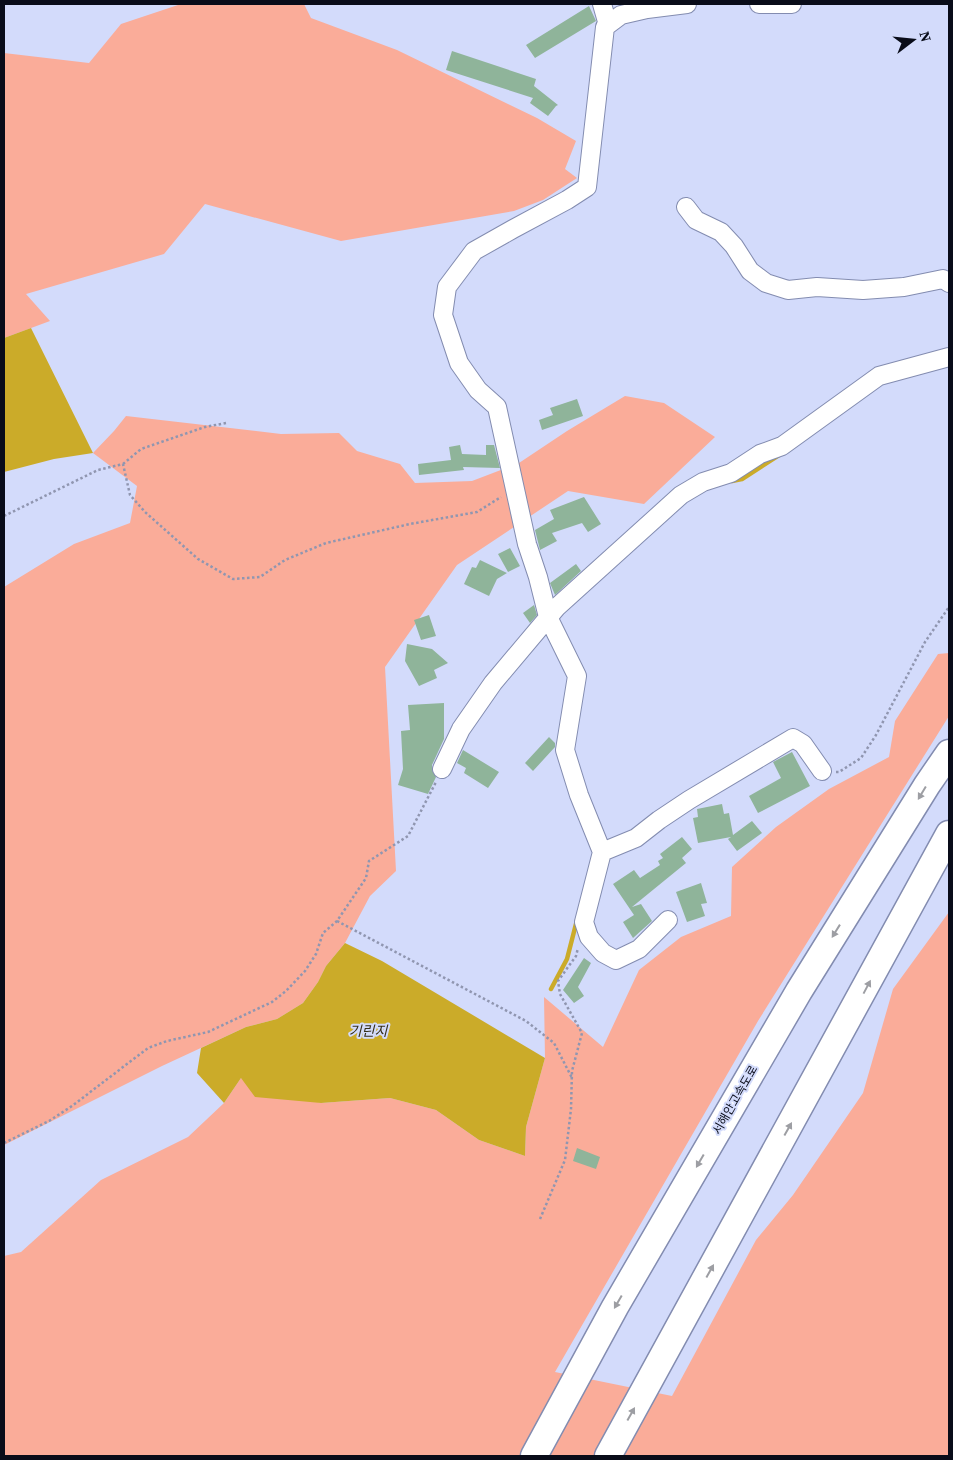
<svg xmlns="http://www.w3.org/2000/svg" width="953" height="1460" viewBox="0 0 953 1460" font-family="'Source Serif 4','Noto Sans KR',serif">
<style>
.green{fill:#faac99}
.water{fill:#cbab29}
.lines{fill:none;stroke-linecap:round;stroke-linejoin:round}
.stream{stroke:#cbab29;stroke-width:4.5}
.building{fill:#8fb49a}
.minor-casing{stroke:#838cb0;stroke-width:20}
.highway-casing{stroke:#838cb0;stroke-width:29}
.path{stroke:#9096b0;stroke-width:2.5;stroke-dasharray:2.5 2.5;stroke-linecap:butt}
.minor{stroke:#fff;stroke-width:18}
.highway{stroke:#fff;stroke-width:26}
.oneway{fill:#9d9ea3}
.labels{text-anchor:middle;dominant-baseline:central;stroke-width:4;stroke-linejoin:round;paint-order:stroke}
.street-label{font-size:12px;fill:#090c19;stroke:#d3dbfb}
.water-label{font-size:14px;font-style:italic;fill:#342e1a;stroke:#d3dbfb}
</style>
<rect width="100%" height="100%" fill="#d3dbfb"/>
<path class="green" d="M181 4H304L311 18 397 50 537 118 576 141 565 169 577 178 543 200 514 211 341 241 205 204 164 254 26 294 50 321 4 338V53L89 63 121 24Z
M625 396 664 403 715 437 644 504 568 491 457 565 385 667 396 871 370 896 345 943 326 966 318 982 303 1003 277 1019 246 1027 162 1066 4 1145V587L74 544 130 523 137 486 93 453 114 431 126 416 281 434 339 433 357 451 400 464 415 483 472 481 519 463 567 431Z
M949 653V716L758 1021 555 1372 672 1396 756 1240 793 1195 863 1093 893 989 949 912V1456H4V1256L21 1252 101 1180 188 1137 224 1103 241 1078 321 1103 390 1098 436 1110 479 1140 525 1156 526 1127 545 1058 544 997 603 1047 639 970 681 937 731 916 732 867 776 827 829 789 889 757 895 721 938 654Z"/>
<path class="water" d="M31 328 93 453 54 459 4 472V338Z
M345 943 382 961 545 1058 526 1127 525 1156 479 1140 436 1110 390 1098 321 1103 255 1097 241 1078 224 1103 197 1073 201 1048 246 1027 277 1019 303 1003 318 982 326 966Z"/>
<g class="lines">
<path class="stream" d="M732 481 742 479 779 455
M551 989 567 959 577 920"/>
</g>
<path class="building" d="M589 6 596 21 535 58 526 45Z
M452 51 536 79 534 86 558 105 556 106 548 116 530 103 533 98 446 70Z
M577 399 583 416 542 430 539 420 553 415 550 408Z
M460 445 462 454 486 455V445H494L500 468 463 467 464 470 419 475 418 464 451 460 449 447Z
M584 497 601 524 588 532 582 523 552 533 557 541 540 550 535 530 554 519 550 510Z
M510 548 520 566 508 572 498 554Z
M480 560 507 573 497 579 489 596 464 584 472 567 476 568Z
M576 564 581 571 555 595 550 583Z
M534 605 537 615 530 623 523 613Z
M429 615 436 636 421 640 414 620Z
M407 644 432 649 448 663 434 670 437 678 419 686 405 661Z
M444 703V739L432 765V770L436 777 428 794 398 785 403 769 401 731 410 730 408 705Z
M549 737 555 743V747L533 771 525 763Z
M463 750 499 772 488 788 464 773 466 768 457 763Z
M792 752 810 786 758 813 749 796 781 778 773 762Z
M722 804 724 814 729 813 733 835 752 821 762 833 737 851 728 839 731 837 698 843 693 818 698 817 697 809Z
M682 837 692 849 682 858 686 863 632 907 641 904 652 921 633 938 623 922 634 915 613 884 634 870 640 878 660 865 658 861 663 858 660 854Z
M701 883 707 903 701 904 705 916 687 922 676 892Z
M584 958 591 963 578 987 584 996 574 1003 563 990Z
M577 1148 600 1157 596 1169 573 1161Z"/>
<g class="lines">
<defs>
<path id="minor" d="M602 4 608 25
M759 4H792
M686 207 696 220 721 232 734 246 750 271 766 283 788 290 817 287 863 290 904 287 943 279 949 283
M442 769 461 729 493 683 557 607 681 495 703 482 731 473 760 454 782 446 879 376 949 357
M602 852 636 838 659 820 689 800 793 738 803 744 822 771
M668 920 639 949 616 960 603 953 589 937 584 922 602 852 579 795 565 750 577 676 548 617 538 577 527 544 497 407 478 390 459 363 443 315 447 287 474 251 513 229 567 200 587 187 605 27 621 15 647 9 687 4"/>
<path id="highway" d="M534 1456 615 1307 799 991 927 785 949 753
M608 1456 949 834"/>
</defs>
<use href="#minor" class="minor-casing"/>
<use href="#highway" class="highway-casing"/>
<path class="path" d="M123 464 141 449 205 427 226 423
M4 516 98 470 123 464 130 495 145 512 198 559 233 579 260 577 285 560 326 543 410 524 477 512 501 497
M836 772H839L861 758 876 735 925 642 949 607
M337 921 526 1021 554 1043 572 1078
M4 1143 49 1121 72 1106 148 1048 167 1041 208 1032 272 1002 286 991 305 971 316 954 323 933 337 921 366 878 369 861 408 836 436 782
M540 1219 565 1160 571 1109 572 1071 582 1033 560 994 558 981 576 956 578 948"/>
<use href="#minor" class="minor"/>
<use href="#highway" class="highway"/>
</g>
<defs><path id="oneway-solid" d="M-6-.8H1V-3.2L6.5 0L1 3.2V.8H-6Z" transform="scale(1.25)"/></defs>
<g class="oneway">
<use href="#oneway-solid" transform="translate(922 793) rotate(121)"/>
<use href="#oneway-solid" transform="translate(836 931) rotate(122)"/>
<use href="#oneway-solid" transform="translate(867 987) rotate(-62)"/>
<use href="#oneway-solid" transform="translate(788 1129) rotate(-61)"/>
<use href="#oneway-solid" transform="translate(700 1161) rotate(120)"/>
<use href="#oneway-solid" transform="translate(710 1271) rotate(-61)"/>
<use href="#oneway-solid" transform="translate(618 1302) rotate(120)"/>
<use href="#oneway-solid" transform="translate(631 1414) rotate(-61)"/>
</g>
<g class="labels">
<g class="street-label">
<text transform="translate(735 1100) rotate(-60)">서해안고속도로</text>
</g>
<g class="water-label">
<text x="368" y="1031">기린지</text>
</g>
</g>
<rect width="953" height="1460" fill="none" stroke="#090c19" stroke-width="10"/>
<g transform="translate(913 40) rotate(74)" stroke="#d3dbfb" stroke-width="4" paint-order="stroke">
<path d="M0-4L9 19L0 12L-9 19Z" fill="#090c19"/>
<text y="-8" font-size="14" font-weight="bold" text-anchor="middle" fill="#090c19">N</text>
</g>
</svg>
